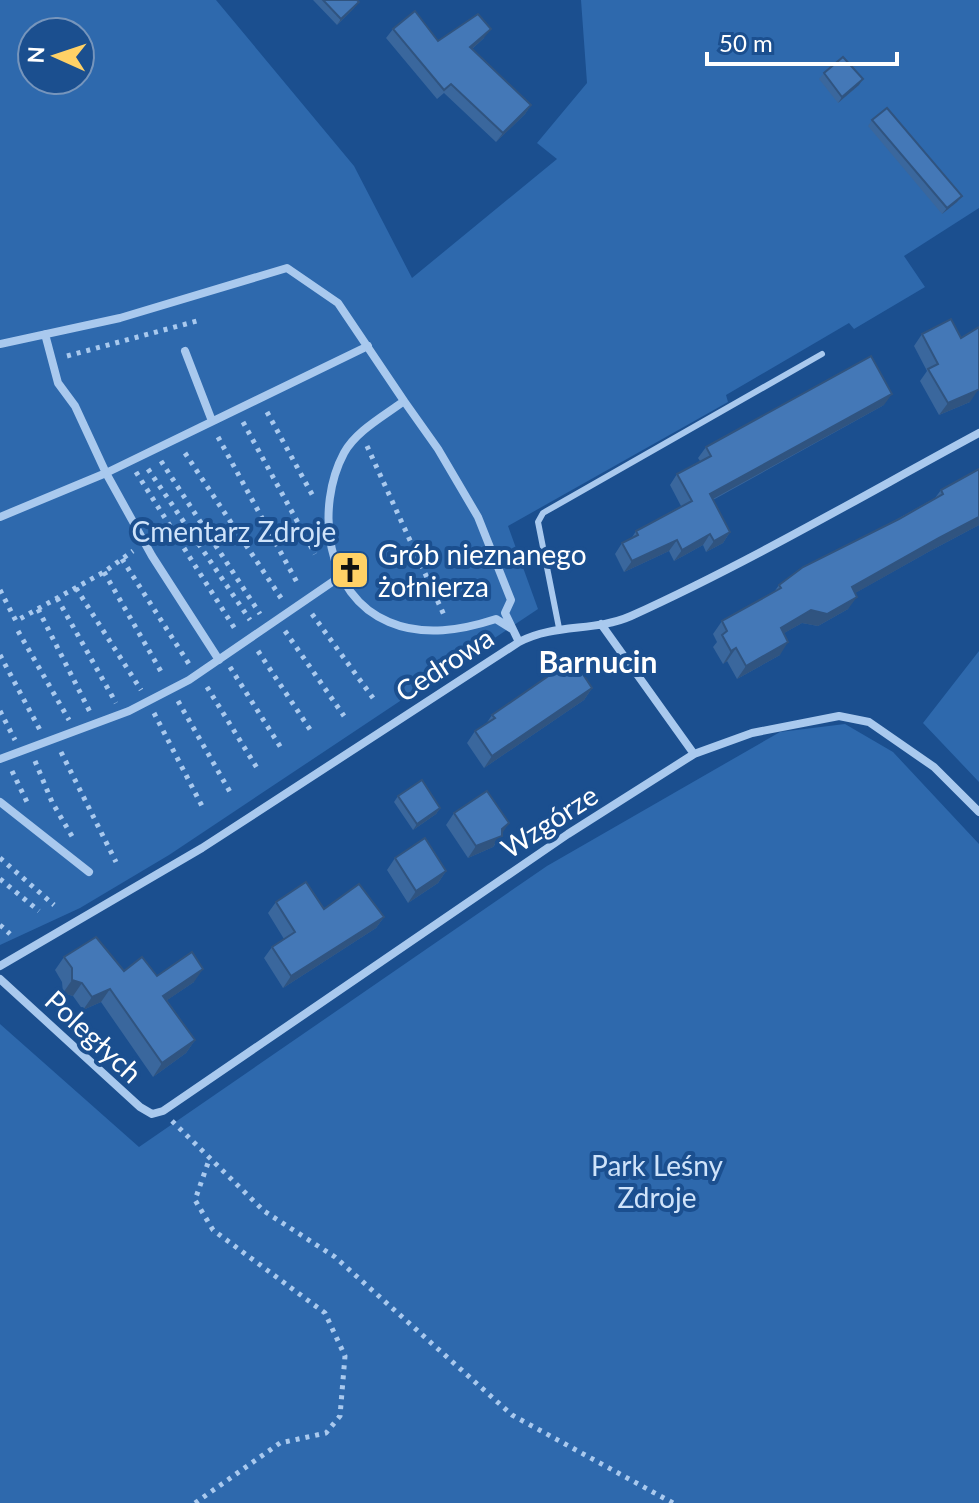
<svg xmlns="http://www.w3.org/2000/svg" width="979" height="1503" viewBox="0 0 979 1503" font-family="Lato,sans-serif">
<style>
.green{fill:#2e69ad;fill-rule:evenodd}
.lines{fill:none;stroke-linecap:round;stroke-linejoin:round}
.path{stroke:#a9c9ee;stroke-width:5;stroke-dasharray:4 6;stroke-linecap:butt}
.lane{stroke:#a9c9ee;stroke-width:6}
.street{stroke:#a9c9ee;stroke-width:8}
.wall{fill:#3a679d}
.shaded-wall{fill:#305480}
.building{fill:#4478b7;stroke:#305480;stroke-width:2}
.labels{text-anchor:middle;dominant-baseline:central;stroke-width:8;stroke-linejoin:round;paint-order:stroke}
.park-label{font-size:28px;fill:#cfe3fa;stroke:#1b4f8f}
.poi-label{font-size:28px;fill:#fff;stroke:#1b4f8f;text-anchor:start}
.street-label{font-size:28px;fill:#fff;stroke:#1b4f8f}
.neighbourhood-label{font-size:30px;font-weight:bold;fill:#fff;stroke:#1b4f8f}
</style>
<rect width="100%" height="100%" fill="#1b4f8f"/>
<path class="green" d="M0 0H216L354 166 412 278 557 159 537 143 587 83 581 0H979V208L904 256 925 287 854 329 849 323 726 395 728 402 508 526 538 609 169 855 80 908 0 945ZM32 32H80V80H32Z
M979 651V782L923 723Z
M845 724 893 752 979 844V1503H0V1024L139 1147 547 866 780 732Z"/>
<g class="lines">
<path class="path" d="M67 356 197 321
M267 412 314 498
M243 422 315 554
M218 437 299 586
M367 446 444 615
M185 453 281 598
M161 461 260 614
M148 469 250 620
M136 472 235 629
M122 559 189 664
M104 572 163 675
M76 588 141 690
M0 590 16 621 104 572 133 551
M57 598 116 703
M38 609 90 712
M312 614 373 698
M18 631 69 720
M285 631 344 716
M258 651 313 734
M0 655 40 730
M230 667 283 751
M207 687 257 768
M178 701 230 792
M0 711 15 740
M154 713 203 808
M61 752 116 862
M35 761 52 802 73 838
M12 771 27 802
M0 858 54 905
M0 879 39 911
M0 925 10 934
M172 1121 264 1211 335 1257 512 1415 673 1503
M195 1503 280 1443 326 1433 340 1416 345 1356 325 1313 213 1230 195 1200 209 1160"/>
<path class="lane" d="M559 628 538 522 543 513 822 354"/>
<path class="street" d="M45 334 58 383 75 406 106 473 152 556 219 660
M0 344 120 318 287 268 338 303 404 401C384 416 356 431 344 453 315 507 325 596 389 622 424 637 462 630 496 619L512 629
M185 351 212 421
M404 401 438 449 478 517 511 600 505 613 519 642
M0 517 106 473 368 346
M601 624 694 754
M0 759 129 711 189 680 341 576
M0 802 89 872
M0 966 202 848 519 642C555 623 595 632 631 616 750 562 864 495 979 433
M0 979 140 1107 152 1114 163 1111 568 834 694 754 752 733 839 716 869 722 934 767 979 812"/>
</g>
<path class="wall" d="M313 0H357L354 8 337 25Z
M393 29 438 41 484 38 472 49 531 105 525 114 496 142 444 93 437 99 386 38Z
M824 73 859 85 838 103 819 79Z
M872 120 962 196 957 202 942 214 868 126Z
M922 334 970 402 939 415 920 381 927 371 914 346Z
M884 405 713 500 730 532 723 543 706 552 703 545 674 561 669 551 624 572 615 554 622 543 631 539 636 531 681 506 670 485 677 474 700 461 698 458 706 447Z
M979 469V525L930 551 855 593 848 609 818 626 802 623 784 633 780 655 737 679 727 661 723 664 713 647 717 642 713 634 722 621 774 592 779 585 935 498 941 490Z
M592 688 584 700 484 768 467 743 475 731 486 724 492 715Z
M398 796 440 808 436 814 413 830 394 802Z
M454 813 502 834V836L493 847 468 858 446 825Z
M395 858 446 871 438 883 408 903 387 870Z
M276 902 324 909 384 917 376 928 283 988 264 958 272 947 284 939 268 913Z
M64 957 124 971 194 982 167 1000 195 1040 186 1053 153 1077 101 1002 83 1010 73 996 63 993 62 982 55 970Z"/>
<path class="shaded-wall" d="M359 2 354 8 337 25 341 19Z
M491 29 484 38 464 56 470 47Z
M863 79 859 85 838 103 842 97Z
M531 105 525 114 496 142 503 133Z
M962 196 957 202 942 214 947 208Z
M978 390 970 402 939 415 948 403Z
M892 394 884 405 702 505 710 494Z
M979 517V525L930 551 843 600 852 587 939 538Z
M730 532 723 543 706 552 714 541Z
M710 534 703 545 674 561 682 550Z
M677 540 669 551 624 572 632 561Z
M857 597 848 609 818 626 802 623 772 640 781 628 811 610Z
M788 642 780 655 737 679 746 666Z
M736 648 727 661 723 664 731 651Z
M592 688 584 700 484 768 492 756Z
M440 808 436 814 413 830 417 824Z
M509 823 493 847 468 858 476 846Z
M446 871 438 883 408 903 416 891Z
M384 917 376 928 283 988 291 976Z
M203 969 194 982 154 1009 163 996Z
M72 980 82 983 73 996 63 993Z
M110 989 101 1002 83 1010 92 997Z
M195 1040 186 1053 153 1077 162 1063Z"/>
<path class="building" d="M323 0H357L359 2 341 19Z
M415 11 438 41 478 14 491 29 470 47 531 105 503 133 451 84 444 90 393 29Z
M843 57 863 79 842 97 824 73Z
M887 108 962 196 947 208 872 120Z
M951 319 961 338 979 327V389L978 390 948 403 928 369 938 364 922 334Z
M871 356 892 394 710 494 730 532 714 541 710 534 682 550 677 540 632 561 622 543 638 535 636 531 692 501 677 474 711 456 706 447Z
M979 469V517L939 538 852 587 857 597 827 614 811 610 781 628 788 642 746 666 736 648 731 651 722 635 727 631 722 621 781 588 779 585 803 567 899 519 943 494 941 490Z
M573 659 592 688 492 756 475 731 495 718 492 715Z
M422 780 440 808 417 824 398 796Z
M487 791 509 823 502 829V836L476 846 454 813Z
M425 838 446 871 416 891 395 858Z
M306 882 324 909 359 884 384 917 291 976 272 947 295 932 276 902Z
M96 937 124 971 142 957 157 976 192 952 203 969 163 996 195 1040 162 1063 110 989 92 997 82 983 72 980V968L64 957Z"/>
<defs>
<symbol id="church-square" viewBox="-11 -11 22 22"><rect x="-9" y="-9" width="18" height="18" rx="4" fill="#ffd166" stroke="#1b4f8f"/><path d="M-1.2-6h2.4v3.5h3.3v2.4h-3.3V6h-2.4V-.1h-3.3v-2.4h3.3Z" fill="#111"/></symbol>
</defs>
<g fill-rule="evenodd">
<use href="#church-square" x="328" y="548" width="44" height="44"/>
</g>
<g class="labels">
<g class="park-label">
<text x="234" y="531">Cmentarz Zdroje</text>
<text x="657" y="1165">Park Leśny<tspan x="657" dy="32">Zdroje</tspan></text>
</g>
<g class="poi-label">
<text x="378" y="554">Grób nieznanego<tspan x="378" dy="32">żołnierza</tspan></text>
</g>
<g class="street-label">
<text transform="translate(444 664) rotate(-33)">Cedrowa</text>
<text transform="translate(549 821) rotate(-33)">Wzgórze</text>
<text transform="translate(94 1036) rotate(43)">Poległych</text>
</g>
<g class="neighbourhood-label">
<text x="598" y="661">Barnucin</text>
</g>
</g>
<g transform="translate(56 56) rotate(273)"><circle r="38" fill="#1b4f8f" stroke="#7695bc" stroke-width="2"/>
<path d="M0-6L14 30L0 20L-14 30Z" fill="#ffd166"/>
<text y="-12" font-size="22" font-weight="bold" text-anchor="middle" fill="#ffffff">N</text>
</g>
<path d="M707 52v12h190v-12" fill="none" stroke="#ffffff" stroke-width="4"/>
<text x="719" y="52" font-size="24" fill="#ffffff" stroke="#1b4f8f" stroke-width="6" paint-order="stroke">50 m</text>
</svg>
